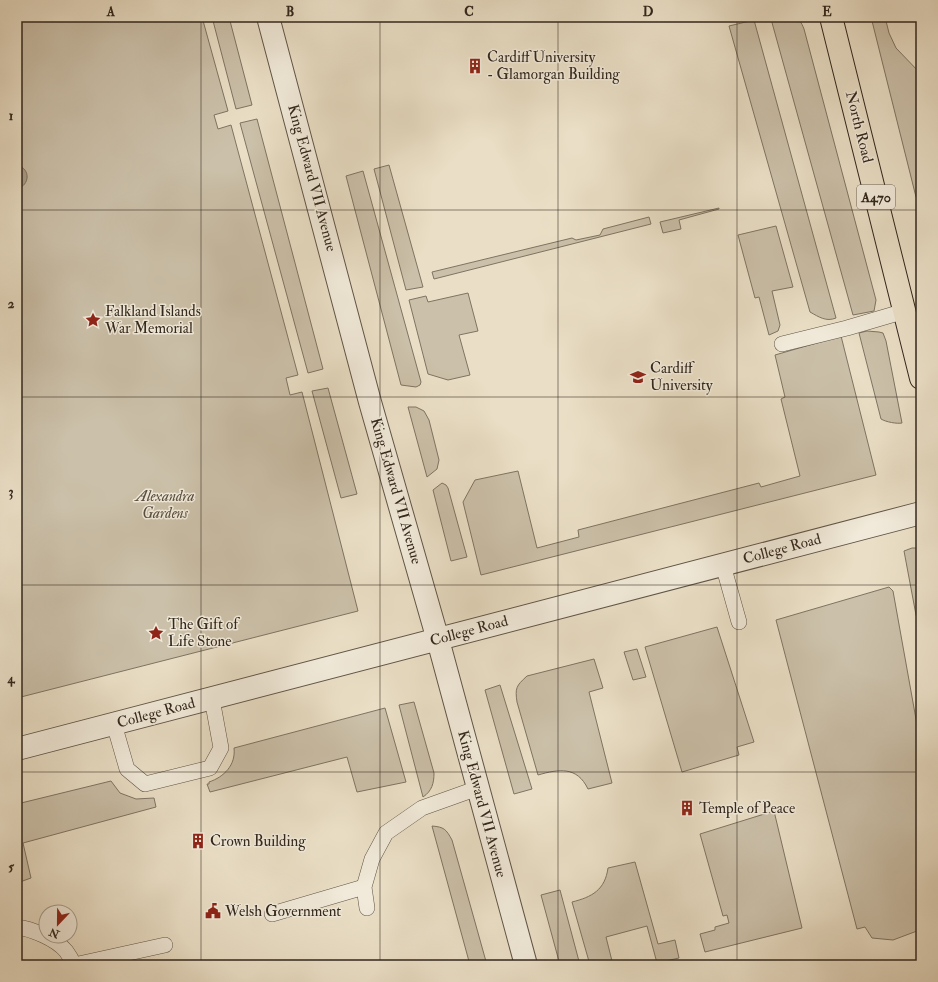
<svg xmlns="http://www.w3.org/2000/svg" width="938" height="982" viewBox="0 0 938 982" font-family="'IM FELL Double Pica',serif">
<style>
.green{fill:#cbc0a9;stroke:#7e7463}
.water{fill:#aba08d;stroke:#7b7060}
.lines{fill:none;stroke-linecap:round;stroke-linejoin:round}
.service-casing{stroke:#605547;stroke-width:16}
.minor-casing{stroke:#605547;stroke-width:24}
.primary-casing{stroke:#32271d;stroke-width:24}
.service{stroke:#f1eada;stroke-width:15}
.minor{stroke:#f1eada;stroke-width:22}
.primary{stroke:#eadfc6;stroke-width:22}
.grid{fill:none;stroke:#32271d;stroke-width:1;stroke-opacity:0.55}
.labels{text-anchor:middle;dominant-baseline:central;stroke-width:3;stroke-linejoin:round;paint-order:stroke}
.shield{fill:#f1eada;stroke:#6b6256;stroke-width:1}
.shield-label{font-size:14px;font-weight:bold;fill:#32271d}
.poi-label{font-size:15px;fill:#32271d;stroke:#f1eada;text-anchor:start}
.street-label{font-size:15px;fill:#32271d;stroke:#f1eada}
.park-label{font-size:15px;font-style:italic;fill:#584d40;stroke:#f1eada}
.neatline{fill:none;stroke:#32271d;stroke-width:1.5}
.grid-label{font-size:13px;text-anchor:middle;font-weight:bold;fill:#32271d}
</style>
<rect width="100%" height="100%" fill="#eadfc6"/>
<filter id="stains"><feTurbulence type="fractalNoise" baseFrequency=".005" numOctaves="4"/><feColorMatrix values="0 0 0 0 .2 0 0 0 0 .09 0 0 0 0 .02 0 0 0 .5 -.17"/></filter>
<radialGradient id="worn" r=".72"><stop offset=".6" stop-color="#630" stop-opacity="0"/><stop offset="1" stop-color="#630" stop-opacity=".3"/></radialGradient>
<path class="green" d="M17 17H202L228 111 214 115 218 129 231 125 298 375 286 378 290 395 302 392 358 611 17 698Z
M212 17H229L252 105 236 109Z
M782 17C795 17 799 16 804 29L876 300 874 311 853 315 771 19Z
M871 17H885L889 33 896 48 921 74V202L916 197Z
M754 20 836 318C826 322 819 317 810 312L729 26Z
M257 119 323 369 308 373 240 123Z
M389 165 423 287 406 290 374 169Z
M363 171 421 382 420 385 416 387 401 385 346 176Z
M719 208V209L679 220 681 229 663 233 660 222Z
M649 217 651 224 434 279 432 272 572 238 576 240 600 235 603 229Z
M776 226 793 287 772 291 780 325 778 331 769 335 759 297 755 298 738 235Z
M468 293 478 331 459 335 470 375 448 380 428 374 409 300 426 296 428 302Z
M867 331 879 332 883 333 886 341 902 423C897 424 886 422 881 419L859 333Z
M841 336 876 475 481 575 463 502 475 480 518 471 537 548 579 537 578 530 759 483 761 487 800 476 781 399 785 397 775 355Z
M328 388 357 494 341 498 312 391Z
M408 407H416L424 411 429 420 439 460 437 469 427 477Z
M442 483 446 485 448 488 467 557 451 561 433 490Z
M912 548H921V625L919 624 916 615 904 551Z
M889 587 893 591 921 747V927L917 931 893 940 872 938 865 927 857 929 776 620Z
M717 627 754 742 737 747 739 755 682 772 645 647Z
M637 649 646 677 633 680 624 652Z
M594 659 603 688 589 692 612 783 588 789C577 766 559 769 538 775L517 702C515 688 516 686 527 676Z
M500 685 532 789 514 794 485 690Z
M414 702 434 773C434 783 432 791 423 797L399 705Z
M385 708 406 782 357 792 347 757 210 792 207 784H209V782C224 777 236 765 234 748Z
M111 781 120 793 136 799 154 798 156 807 23 843 31 878 17 883V804Z
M774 811 802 928 705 952 700 934 715 930V927L729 923 727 915 723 916 700 834Z
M432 826C444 827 446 829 452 840L487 965H470Z
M635 862 658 944 675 940 679 958 657 963 647 926 606 937 613 965H590L572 902C592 897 605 890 608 868Z
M560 890 580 965H560L541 895Z"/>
<path class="water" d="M17 165C31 169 30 185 17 189V182L18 183 20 180 17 177 19 171 17 170Z"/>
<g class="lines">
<defs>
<path id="service" d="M782 344 847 328 905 311
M723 565 739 622
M114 724 127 769 145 784 210 768 221 748 212 699
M367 908 364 887 372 859 386 833 422 808 478 788
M272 914 364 887
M17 927C32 929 56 939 66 951 69 955 72 960 74 965
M74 965 165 945"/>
<path id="minor" d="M268 17 370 402 438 640 526 965
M17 749 921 513"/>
<path id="primary" d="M831 17 921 378"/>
</defs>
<use href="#service" class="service-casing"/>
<use href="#minor" class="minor-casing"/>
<use href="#primary" class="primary-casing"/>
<use href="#service" class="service"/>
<use href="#minor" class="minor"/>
<use href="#primary" class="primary"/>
</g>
<path class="grid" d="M201 17V965M380 17V965M558 17V965M737 17V965M17 210H921M17 397H921M17 585H921M17 772H921"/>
<defs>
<symbol id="building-bare" viewBox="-9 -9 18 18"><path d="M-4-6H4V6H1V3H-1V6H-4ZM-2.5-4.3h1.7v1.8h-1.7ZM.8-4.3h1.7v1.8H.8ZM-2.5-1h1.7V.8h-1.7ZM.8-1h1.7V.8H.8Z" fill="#8f2418" stroke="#f1eada" stroke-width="2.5" paint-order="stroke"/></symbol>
<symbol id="sight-bare" viewBox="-9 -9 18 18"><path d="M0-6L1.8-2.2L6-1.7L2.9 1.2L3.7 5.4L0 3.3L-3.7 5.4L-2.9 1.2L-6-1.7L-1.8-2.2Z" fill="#8f2418" stroke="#f1eada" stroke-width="2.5" paint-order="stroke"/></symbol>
<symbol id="university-bare" viewBox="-9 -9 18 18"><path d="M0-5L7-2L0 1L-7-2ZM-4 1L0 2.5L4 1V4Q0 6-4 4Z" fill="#8f2418" stroke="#f1eada" stroke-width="2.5" paint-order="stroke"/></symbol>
<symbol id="civic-bare" viewBox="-9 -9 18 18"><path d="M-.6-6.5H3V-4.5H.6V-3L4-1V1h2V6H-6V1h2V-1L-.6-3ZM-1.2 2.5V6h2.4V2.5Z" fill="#8f2418" stroke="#f1eada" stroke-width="2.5" paint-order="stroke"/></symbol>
</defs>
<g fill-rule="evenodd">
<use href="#building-bare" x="464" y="55" width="22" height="22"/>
<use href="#sight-bare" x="82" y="309" width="22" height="22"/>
<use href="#university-bare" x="627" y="366" width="22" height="22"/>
<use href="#sight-bare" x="145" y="622" width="22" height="22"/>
<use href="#building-bare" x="676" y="797" width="22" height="22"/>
<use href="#building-bare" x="187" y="830" width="22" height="22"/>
<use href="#civic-bare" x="202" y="900" width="22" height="22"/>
</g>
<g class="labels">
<rect class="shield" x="857" y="185" width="38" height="24" rx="3"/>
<g class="shield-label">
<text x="876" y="197">A470</text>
</g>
<g class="poi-label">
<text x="487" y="57">Cardiff University<tspan x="487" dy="17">- Glamorgan Building</tspan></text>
<text x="105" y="311">Falkland Islands<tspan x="105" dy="17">War Memorial</tspan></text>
<text x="650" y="368">Cardiff<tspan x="650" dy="17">University</tspan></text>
<text x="168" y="624">The Gift of<tspan x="168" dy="17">Life Stone</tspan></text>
<text x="699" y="808">Temple of Peace</text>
<text x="210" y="841">Crown Building</text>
<text x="225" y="911">Welsh Government</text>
</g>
<g class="street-label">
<text transform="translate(859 127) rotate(76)">North Road</text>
<text transform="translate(312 178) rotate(75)">King Edward VII Avenue</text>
<text transform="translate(396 491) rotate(74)">King Edward VII Avenue</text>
<text transform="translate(782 549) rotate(-15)">College Road</text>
<text transform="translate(469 631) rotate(-15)">College Road</text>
<text transform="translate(156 713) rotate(-15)">College Road</text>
<text transform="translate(482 804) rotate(75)">King Edward VII Avenue</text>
</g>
<g class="park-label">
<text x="165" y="496">Alexandra<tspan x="165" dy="17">Gardens</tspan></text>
</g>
</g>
<rect width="938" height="982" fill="none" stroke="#eadfc6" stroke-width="44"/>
<g transform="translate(58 924) rotate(202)"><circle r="19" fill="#f1eada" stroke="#a59c8e"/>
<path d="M0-3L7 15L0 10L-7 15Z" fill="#8f2418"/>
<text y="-6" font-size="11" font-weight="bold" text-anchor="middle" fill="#32271d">N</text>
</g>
<rect x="22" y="22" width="894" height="938" class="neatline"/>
<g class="grid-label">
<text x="111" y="16">A</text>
<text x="290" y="16">B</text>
<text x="469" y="16">C</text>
<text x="648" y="16">D</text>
<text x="827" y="16">E</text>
<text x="11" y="120">1</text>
<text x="11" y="308">2</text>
<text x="11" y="496">3</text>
<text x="11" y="683">4</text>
<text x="11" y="871">5</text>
</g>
<rect width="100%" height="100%" filter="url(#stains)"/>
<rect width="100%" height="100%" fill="url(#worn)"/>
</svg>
